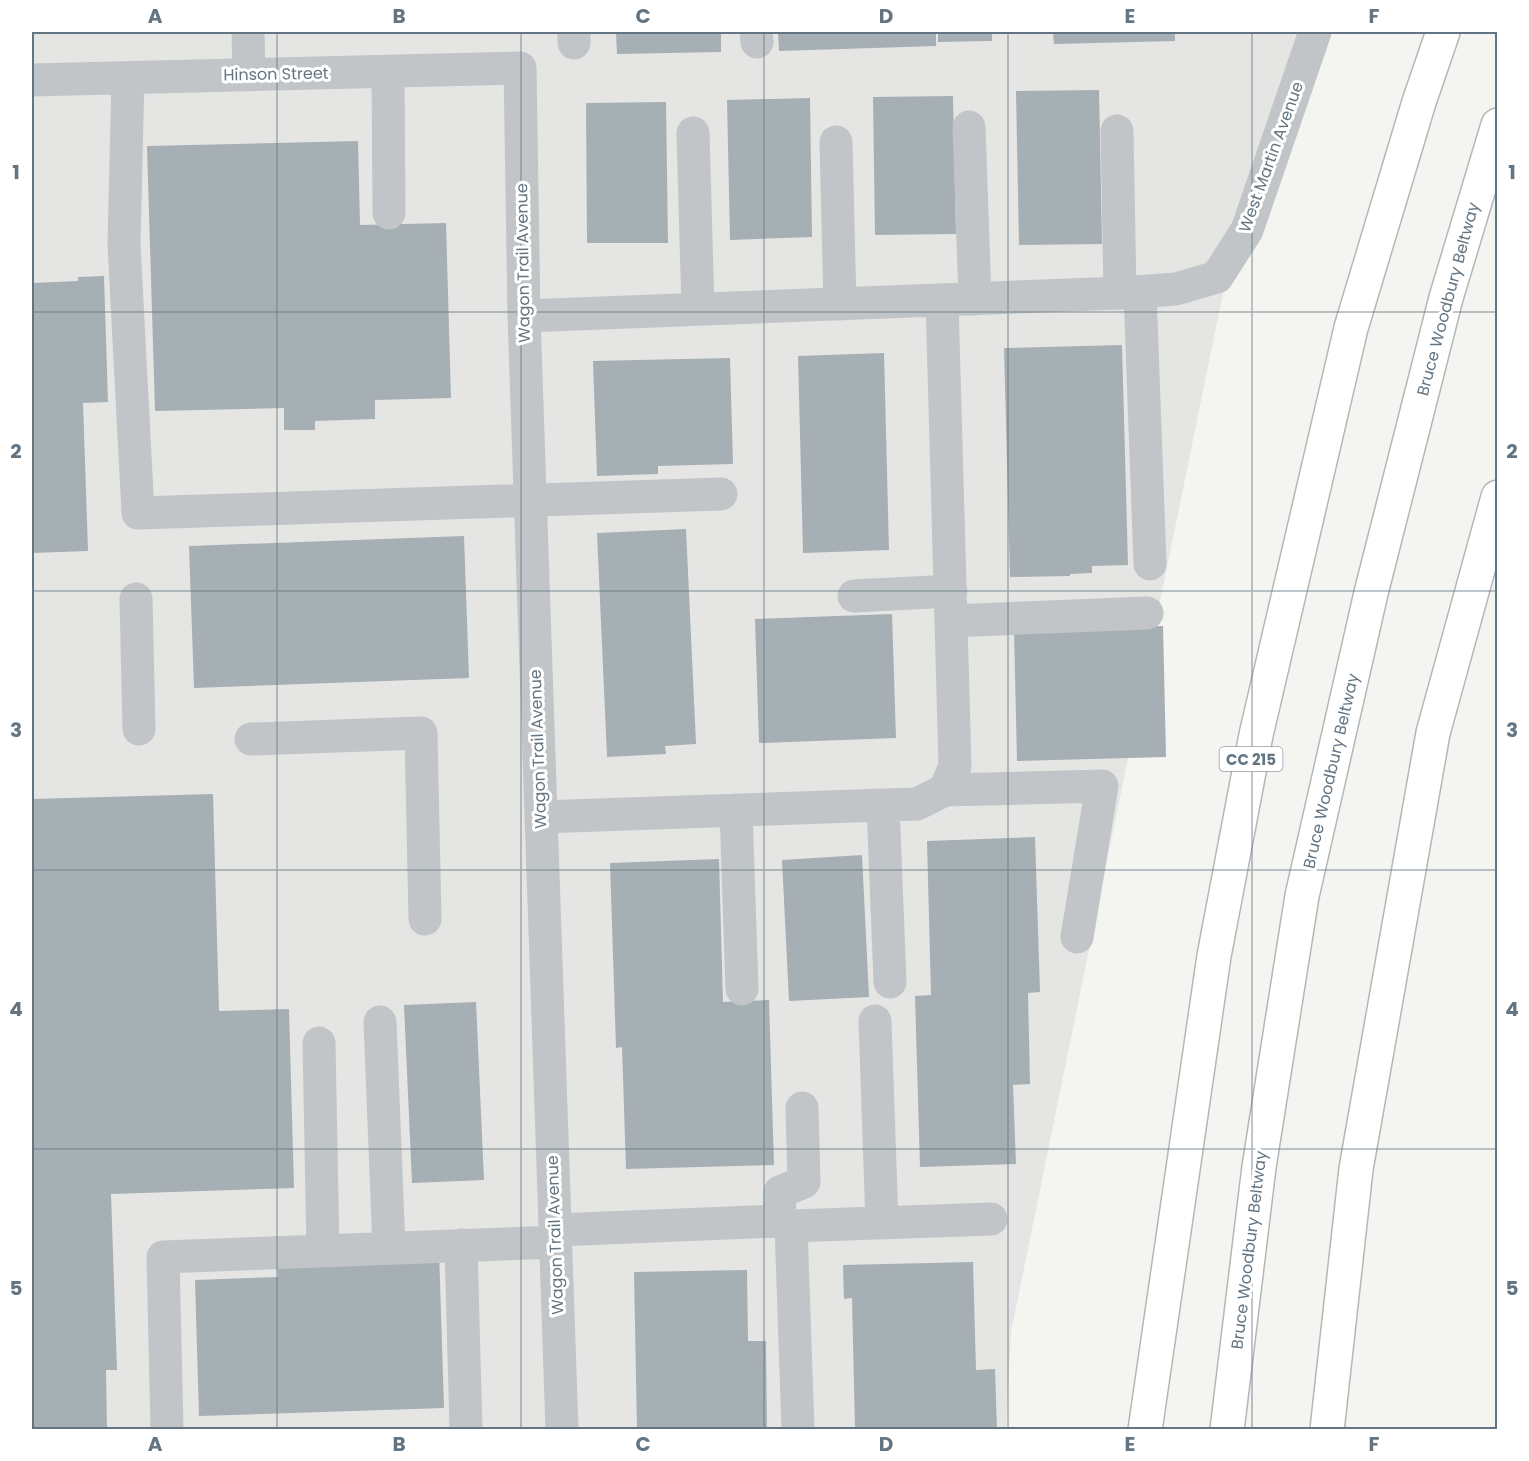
<svg xmlns="http://www.w3.org/2000/svg" width="1529" height="1461" viewBox="0 0 1529 1461" font-family="Poppins,sans-serif">
<style>
.built{fill:#e5e6e4}
.building{fill:#a6afb4}
.lines{fill:none;stroke-linecap:round;stroke-linejoin:round}
.highway-casing{stroke:#b4b7ba;stroke-width:36}
.minor{stroke:#c1c5c8;stroke-width:33}
.highway{stroke:#fff;stroke-width:33}
.grid{fill:none;stroke:#637582;stroke-width:1.5;stroke-opacity:0.55}
.labels{text-anchor:middle;dominant-baseline:central;stroke-width:6;stroke-linejoin:round;paint-order:stroke}
.shield{fill:#fff;stroke:#929ea8;stroke-width:1.5}
.shield-label{font-size:15px;font-weight:bold;fill:#637582}
.street-label{font-size:16px;fill:#637582;stroke:#fff}
.neatline{fill:none;stroke:#637582;stroke-width:2}
.grid-label{font-size:20px;text-anchor:middle;font-weight:bold;fill:#637582}
</style>
<rect width="100%" height="100%" fill="#f4f4f0"/>
<path class="built" d="M32 32H1301L1233 244 1011 1332 1006 1429H32Z"/>
<path class="building" d="M616 32H721V52L617 54Z
M778 32H936V46L779 51Z
M938 32H992V41L938 42Z
M1053 32H1175V41L1054 44Z
M1099 90 1102 244 1019 245 1016 91Z
M953 96 956 234 875 235 873 97Z
M810 98 812 237 730 240 727 100Z
M666 102 668 243H587L586 103Z
M358 141 360 225 446 223 451 398 375 400V419L315 421V430H284V408L155 411 147 146Z
M104 276 108 402 83 403 88 551 32 553V283L78 281V277Z
M1122 345 1128 565 1092 566V573L1070 574V576L1010 577 1004 348Z
M884 353 889 550 803 553 798 356Z
M730 358 733 464 658 466V474L597 476 593 361Z
M686 529 696 744 665 746 666 754 607 757 597 533Z
M464 536 469 678 194 688 189 546Z
M892 614 896 738 759 743 755 619Z
M1163 626 1166 757 1017 761 1014 630Z
M213 794 219 1011 289 1009 294 1188 111 1194 117 1370H106L107 1430H32V799Z
M1035 837 1040 992 1028 993 1030 1084 1013 1085 1016 1164 920 1167 915 996 931 995 927 841Z
M862 855 869 997 789 1001 782 860Z
M719 859 723 1002 769 1000 774 1165 626 1169 622 1047 616 1048 610 863Z
M476 1002 484 1180 412 1183 404 1005Z
M439 1250 444 1408 199 1416 195 1280 278 1277 277 1255Z
M973 1262 976 1370 995 1369 997 1430H855L852 1298 844 1299 843 1265Z
M747 1270 748 1341H766L767 1430H637L634 1272Z"/>
<g class="lines">
<defs>
<path id="highway" d="M1145 1430 1214 956 1256 735 1351 328 1419 102 1443 32
M1227 1430 1259 1167 1302 896 1371 593 1446 298 1498 125
M1327 1430 1356 1169 1433 733 1498 497"/>
</defs>
<use href="#highway" class="highway-casing"/>
<path class="minor" d="M248 32 249 75
M574 32V43
M756 32 757 42
M388 72 389 213
M128 78 124 244 138 513 721 494
M32 80 520 68 524 316 562 1430
M969 127 975 299
M1117 131 1120 293
M693 133 698 309
M836 142 840 304
M1140 292 1150 564
M942 300 955 766 945 790
M524 316 1120 293 1176 289 1217 277 1247 230 1315 32
M854 596 951 591
M136 599 139 729
M951 621 1147 613
M251 739 421 733 425 919
M883 805 917 804 945 790 1102 786 1077 937
M736 810 742 989
M541 817 883 805 890 982
M875 1021 882 1223
M380 1022 389 1248
M319 1043 323 1251
M779 1221 780 1192 804 1182 802 1108
M791 1226 798 1430
M556 1230 779 1221 791 1226 991 1219
M461 1245 466 1430
M167 1430 163 1257 556 1242"/>
<use href="#highway" class="highway"/>
</g>
<path class="grid" d="M277 32V1430M521 32V1430M764 32V1430M1008 32V1430M1252 32V1430M32 312H1498M32 591H1498M32 870H1498M32 1149H1498"/>
<g class="labels">
<rect class="shield" x="1219.5" y="747" width="63" height="24" rx="4.5"/>
<g class="shield-label">
<text x="1251" y="759">CC 215</text>
</g>
<g class="street-label">
<text transform="translate(276 74) rotate(-1)">Hinson Street</text>
<text transform="translate(1271 157) rotate(-70)">West Martin Avenue</text>
<text transform="translate(523 263) rotate(-91)">Wagon Trail Avenue</text>
<text transform="translate(1448 299) rotate(-75)">Bruce Woodbury Beltway</text>
<text transform="translate(538 749) rotate(-92)">Wagon Trail Avenue</text>
<text transform="translate(1331 771) rotate(-77)">Bruce Woodbury Beltway</text>
<text transform="translate(555 1235) rotate(-92)">Wagon Trail Avenue</text>
<text transform="translate(1249 1250) rotate(-83)">Bruce Woodbury Beltway</text>
</g>
</g>
<rect width="1529" height="1461" fill="none" stroke="#ffffff" stroke-width="66"/>
<rect x="33" y="33" width="1463" height="1395" class="neatline"/>
<g class="grid-label">
<text x="155" y="23">A</text>
<text x="399" y="23">B</text>
<text x="643" y="23">C</text>
<text x="886" y="23">D</text>
<text x="1130" y="23">E</text>
<text x="1374" y="23">F</text>
<text x="16" y="179">1</text>
<text x="1512" y="179">1</text>
<text x="16" y="458">2</text>
<text x="1512" y="458">2</text>
<text x="16" y="737">3</text>
<text x="1512" y="737">3</text>
<text x="16" y="1016">4</text>
<text x="1512" y="1016">4</text>
<text x="16" y="1295">5</text>
<text x="1512" y="1295">5</text>
<text x="155" y="1451">A</text>
<text x="399" y="1451">B</text>
<text x="643" y="1451">C</text>
<text x="886" y="1451">D</text>
<text x="1130" y="1451">E</text>
<text x="1374" y="1451">F</text>
</g>
</svg>
